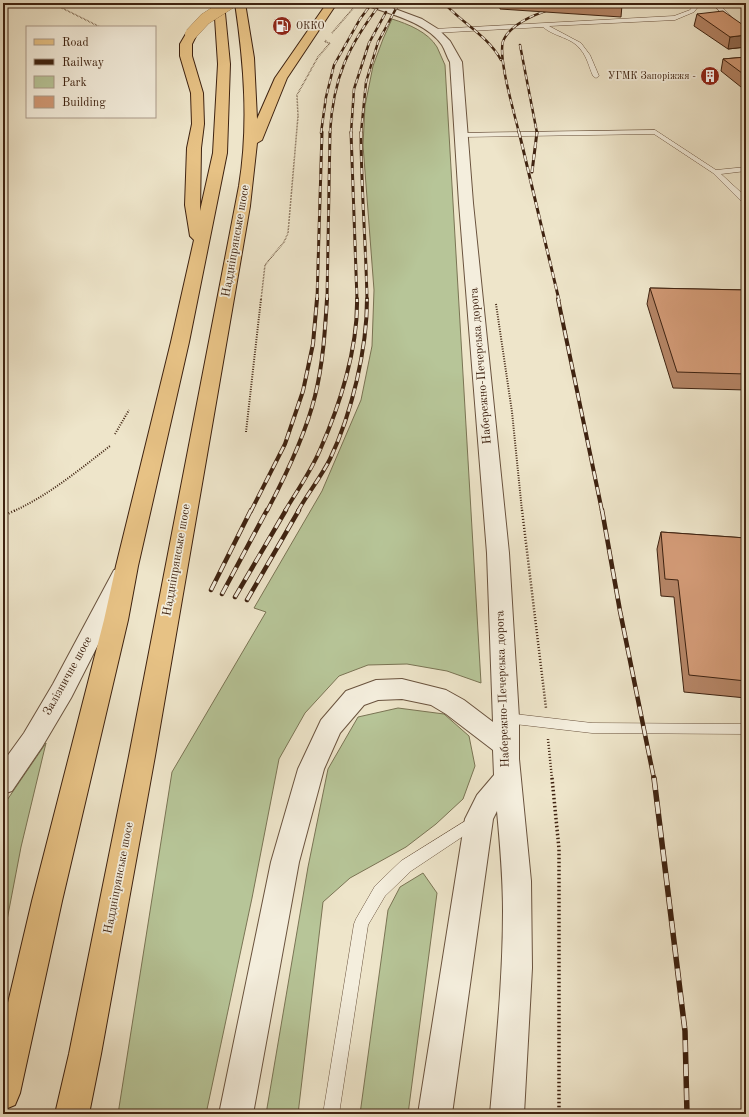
<svg xmlns="http://www.w3.org/2000/svg" width="749" height="1117" viewBox="0 0 749 1117" font-family="'Old Standard TT',serif">
<style>
.green{fill:#b7c598;stroke:#7a7454}
.lines{fill:none;stroke-linecap:round;stroke-linejoin:round}
.service-casing{stroke:#6a533e;stroke-width:1}
.minor-casing{stroke:#6a533e;stroke-width:2}
.tertiary-casing{stroke:#6a533e;stroke-width:2}
.primary-casing{stroke:#3e2210;stroke-width:2}
.path-far3{stroke:#3e2210;stroke-width:1.5;stroke-dasharray:0.5 1;stroke-linecap:butt}
.path-far2{stroke:#3e2210;stroke-width:2;stroke-dasharray:1 1.5;stroke-linecap:butt}
.path-far1{stroke:#3e2210;stroke-width:2.5;stroke-dasharray:1 2;stroke-linecap:butt}
.path{stroke:#3e2210;stroke-width:3.5;stroke-dasharray:1.5 2.5;stroke-linecap:butt}
.service{fill:#f4eedd;fill-rule:evenodd}
.minor{fill:#f4eedd;fill-rule:evenodd}
.tertiary{fill:#f4eedd;fill-rule:evenodd}
.primary{fill:#e7c285;fill-rule:evenodd}
.rail-far4-casing{stroke:#3e2210;stroke-width:2.5}
.rail-far3-casing{stroke:#3e2210;stroke-width:3}
.rail-far2-casing{stroke:#3e2210;stroke-width:4}
.rail-far1-casing{stroke:#3e2210;stroke-width:4.5}
.rail-casing{stroke:#3e2210;stroke-width:5.5}
.rail-far4{stroke:#f4eedd;stroke-width:1.5;stroke-dasharray:5;stroke-linecap:butt}
.rail-far3{stroke:#f4eedd;stroke-width:2;stroke-dasharray:6;stroke-linecap:butt}
.rail-far2{stroke:#f4eedd;stroke-width:2.5;stroke-dasharray:8;stroke-linecap:butt}
.rail-far1{stroke:#f4eedd;stroke-width:3;stroke-dasharray:10;stroke-linecap:butt}
.rail{stroke:#f4eedd;stroke-width:4;stroke-dasharray:12;stroke-linecap:butt}
.primary-bridge-casing{stroke:#3e2210;stroke-width:12;stroke-linecap:butt}
.primary-bridge{stroke:#e7c285;stroke-width:12}
.wall{fill:#b48465;stroke:#3e2210}
.shaded-wall{fill:#926b52;stroke:#3e2210}
.building{fill:#d19975;stroke:#3e2210}
.labels{text-anchor:middle;dominant-baseline:central;stroke-width:3.5;stroke-linejoin:round;paint-order:stroke}
.far-poi-label{font-size:10px;fill:#3e2210;stroke:#f4eedd;text-anchor:start}
.street-label{font-size:12px;fill:#3e2210;stroke:#f4eedd}
</style>
<rect width="100%" height="100%" fill="#eee5ca"/>
<filter id="stains"><feTurbulence type="fractalNoise" baseFrequency=".005" numOctaves="4"/><feColorMatrix values="0 0 0 0 .2 0 0 0 0 .09 0 0 0 0 .02 0 0 0 .5 -.17"/></filter>
<radialGradient id="worn" r=".72"><stop offset=".6" stop-color="#630" stop-opacity="0"/><stop offset="1" stop-color="#630" stop-opacity=".3"/></radialGradient>
<path class="green" d="M392 19C408 24 428 32 437 47 440 53 442 59 445 65L481 683 447 671 407 664 368 665 339 676 305 713 279 759 252 898 206 1114H118L172 772 266 612 254 608 322 491 361 400 372 346 374 290 363 145 365 106 373 66 383 39Z
M398 708 444 714 469 736 475 766 463 799 436 824 406 847 350 878 323 902 298 1114H266L308 867 328 769 358 717Z
M46 743 21 847 3 941V806Z
M423 873 437 893 408 1114H360L388 910 400 887Z"/>
<g class="lines">
<defs>
<path id="service" d="M695 3H701L694 12 675 20 549 26 581 43 590 55 599 76 596 78 593 76C589 67 587 57 581 50 572 37 554 37 543 27L434 33 431 31 434 29 674 16 690 10Z
M712 3H718L746 31V36L735 28Z
M655 130 716 170 746 167V171L721 174 746 197V203H743L713 173 654 134 462 137 459 135 462 133Z
M506 713 592 723 746 724V734L592 733 506 723 502 722 500 718 502 714Z
M475 815 480 817 482 821 480 825 411 871 385 896 368 925 339 1114H323L354 924 356 919 375 886 401 861Z"/>
<path id="minor" d="M364 3H379L422 19 438 29 450 41 462 62 473 203 509 553 519 718V759L531 881 532 968 524 1114H490C496 1046 503 979 503 911 503 877 500 844 497 811L493 819 452 1114H418L465 819 477 795 494 775 493 750 446 714 431 705 402 699 378 700 364 705 340 733 324 769 299 862 253 1114H219L271 862 298 769 321 720 346 691 376 680 402 679 446 690 464 700 493 722 487 553 459 203 450 62C447 57 445 50 442 45 426 22 390 14 365 5Z"/>
<path id="tertiary" d="M122 568 130 570 133 576 71 698 42 747 12 791 3 794V762L24 733 53 684 114 570Z"/>
<path id="primary" d="M214 3H224L230 64 227 153 189 342 138 566 128 620 62 901 20 1093 15 1105 3 1110V1024L32 901 104 620 116 566 171 342 194 240 190 236 185 205 187 148 192 124 191 93 180 56V44L187 32 191 31 197 34 192 44V56L203 93 204 124 201 148 200 211 213 153 218 64Z
M235 3H245L254 58 257 119 275 78 327 3H337L287 78 262 140 257 143 250 206 155 756 101 1054 89 1114H55L69 1054 129 756 239 186C249 125 244 63 235 3Z"/>
</defs>
<use href="#service" class="service-casing"/>
<use href="#minor" class="minor-casing"/>
<use href="#tertiary" class="tertiary-casing"/>
<use href="#primary" class="primary-casing"/>
<path class="path-far3" d="M29 3 58 6 100 27
M332 33 355 6
M261 300 265 265 284 242 288 233 298 116 297 95 318 57 330 43 325 42 326 40"/>
<path class="path-far2" d="M496 304 512 412 522 511
M246 432 261 299
M115 434 129 410
M14 511C49 495 79 470 110 446"/>
<path class="path-far1" d="M522 510 546 708
M3 516 16 510
M548 739 552 779"/>
<path class="path" d="M552 778 559 849V1114"/>
<use href="#service" class="service"/>
<use href="#minor" class="minor"/>
<use href="#tertiary" class="tertiary"/>
<use href="#primary" class="primary"/>
<defs>
<path id="rail-far4" d="M444 3C462 23 488 36 501 60
M520 45 537 133
M321 133 326 97 334 65 360 19 372 3
M330 133C333 78 348 46 381 3
M351 133 354 89 369 43 386 12
M361 133 366 82 378 42 399 3
M519 133C515 115 496 53 504 39 515 18 549 10 570 3"/>
<path id="rail-far3" d="M351 132 357 300
M361 132C361 188 366 244 367 300
M519 132 559 300
M532 172 537 132
M317 300 322 132
M327 300 330 132"/>
<path id="rail-far2" d="M558 299 602 511
M251 511 285 444 303 391 313 344 317 299
M267 511C285 477 306 433 315 396 323 364 325 331 327 299
M285 511C297 491 311 471 320 450 340 405 358 348 357 299
M298 511C308 493 321 477 330 459 352 413 367 349 367 299"/>
<path id="rail-far1" d="M602 510 620 611 654 779
M211 590 251 510
M222 594 267 510
M235 597 286 510
M247 600 299 510"/>
<path id="rail" d="M654 778 685 1031 687 1114"/>
</defs>
<use href="#rail-far4" class="rail-far4-casing"/>
<use href="#rail-far3" class="rail-far3-casing"/>
<use href="#rail-far2" class="rail-far2-casing"/>
<use href="#rail-far1" class="rail-far1-casing"/>
<use href="#rail" class="rail-casing"/>
<use href="#rail-far4" class="rail-far4"/>
<use href="#rail-far3" class="rail-far3"/>
<use href="#rail-far2" class="rail-far2"/>
<use href="#rail-far1" class="rail-far1"/>
<use href="#rail" class="rail"/>
<defs>
<path id="primary-bridge" d="M191 34 205 19 230 3"/>
</defs>
<use href="#primary-bridge" class="primary-bridge-casing"/>
<use href="#primary-bridge" class="primary-bridge"/>
</g>
<path class="wall" d="M500 3H620L622 5 621 17 500 9Z
M697 14 746 27V47L728 49 694 26Z
M746 57V91L721 71 723 59Z
M650 288 746 290V390L673 388 647 304Z
M661 532 746 538V698L684 692 674 597 661 596 657 549Z"/>
<path class="shaded-wall" d="M746 35V47L728 49 730 37Z"/>
<path class="building" d="M587 3H620L622 5Z
M723 11 746 27V35L730 37 697 14Z
M746 57V76L723 59Z
M650 288 746 290V374L677 372Z
M661 532 746 538V681L689 675 678 580 665 579Z"/>
<defs>
<symbol id="fuel-disc" viewBox="-11 -11 22 22"><circle r="9.5" fill="#8f2418" stroke="#f4eedd"/><path d="M-5.5-6h7V0h2V4h1.3V-2.5L3-4.5l.8-.8L6-3V5H2.5V1h-1V6h-7ZM-4.2-4.7v3.2H.2V-4.7Z" fill="#fff"/></symbol>
<symbol id="building-disc" viewBox="-11 -11 22 22"><circle r="9.5" fill="#8f2418" stroke="#f4eedd"/><path d="M-4-6H4V6H1V3H-1V6H-4ZM-2.5-4.3h1.7v1.8h-1.7ZM.8-4.3h1.7v1.8H.8ZM-2.5-1h1.7V.8h-1.7ZM.8-1h1.7V.8H.8Z" fill="#fff"/></symbol>
</defs>
<g fill-rule="evenodd">
<use href="#fuel-disc" x="271" y="15" width="22" height="22"/>
<use href="#building-disc" x="699" y="65" width="22" height="22"/>
</g>
<g class="labels">
<g class="far-poi-label">
<text x="296" y="26">ОККО</text>
<text x="696" y="76" text-anchor="end">УГМК Запоріжжя -</text>
</g>
<g class="street-label">
<text transform="translate(236 241) rotate(-80)">Наддніпрянське шосе</text>
<text transform="translate(481 366) rotate(-95)">Набережно-Печерська дорога</text>
<text transform="translate(177 560) rotate(-80)">Наддніпрянське шосе</text>
<text transform="translate(68 676) rotate(-61)">Залізничне шосе</text>
<text transform="translate(503 689) rotate(-92)">Набережно-Печерська дорога</text>
<text transform="translate(119 878) rotate(-79)">Наддніпрянське шосе</text>
</g>
</g>
<rect width="749" height="1117" fill="none" stroke="#eee5ca" stroke-width="16"/>
<rect x="4" y="4" width="741" height="1109" fill="none" stroke="#3e2210" stroke-width="2"/>
<rect x="8" y="8" width="733" height="1101" fill="none" stroke="#3e2210"/>
<rect x="26" y="26" width="130" height="92" fill="#f4eedd" stroke="#ab9c8b"/>
<rect x="34" y="39" width="20" height="6" fill="#e7c285" stroke="#ab9c8b"/>
<text x="62" y="46" font-size="12" fill="#3e2210">Road</text>
<rect x="34" y="59" width="20" height="6" fill="#3e2210" stroke="#ab9c8b"/>
<text x="62" y="66" font-size="12" fill="#3e2210">Railway</text>
<rect x="34" y="76" width="20" height="12" fill="#b7c598" stroke="#ab9c8b"/>
<text x="62" y="86" font-size="12" fill="#3e2210">Park</text>
<rect x="34" y="96" width="20" height="12" fill="#d19975" stroke="#ab9c8b"/>
<text x="62" y="106" font-size="12" fill="#3e2210">Building</text>
<rect width="100%" height="100%" filter="url(#stains)"/>
<rect width="100%" height="100%" fill="url(#worn)"/>
</svg>
